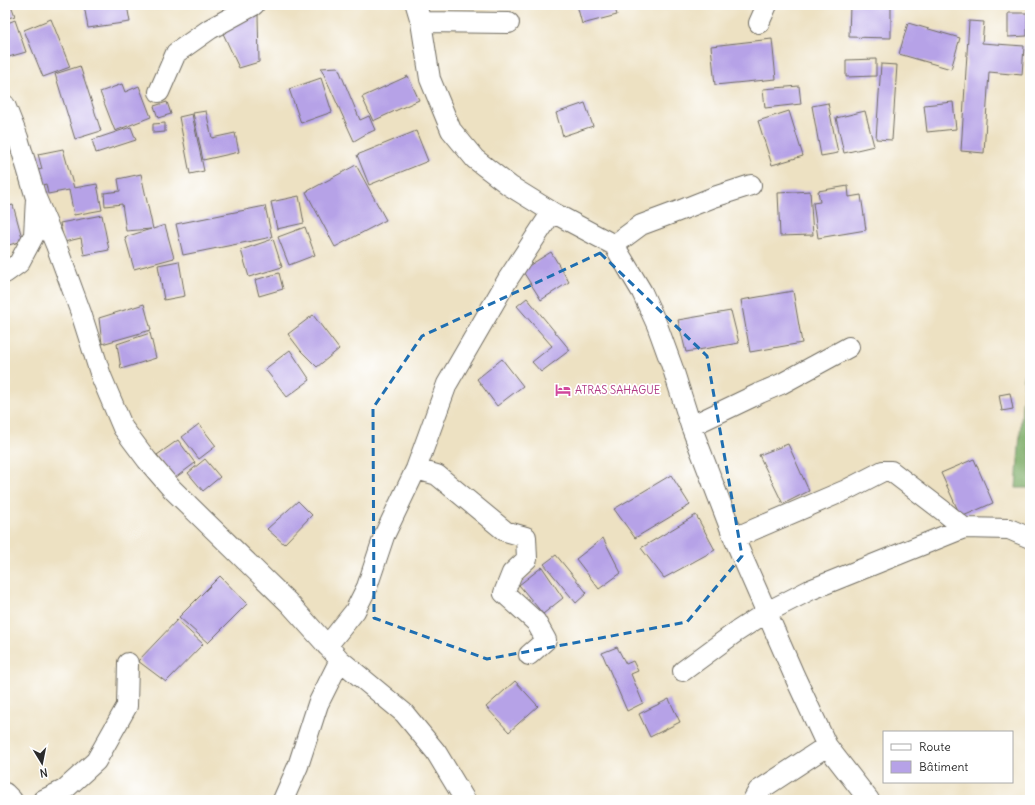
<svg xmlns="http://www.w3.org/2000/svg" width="1035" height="805" viewBox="0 0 1035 805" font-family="Delius,sans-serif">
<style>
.forest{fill:#7dac66;stroke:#546c48}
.building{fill:#b6a2e7}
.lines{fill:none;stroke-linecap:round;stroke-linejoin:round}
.minor-casing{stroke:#6f6b60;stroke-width:22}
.minor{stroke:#fff;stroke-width:20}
.marked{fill:none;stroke:#1f6fb2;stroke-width:3;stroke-dasharray:8 5;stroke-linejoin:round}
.labels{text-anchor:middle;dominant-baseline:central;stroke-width:3.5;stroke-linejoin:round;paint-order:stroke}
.hotel-label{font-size:11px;fill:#b23c85;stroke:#fff;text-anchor:start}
</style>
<rect width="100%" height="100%" fill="#fff"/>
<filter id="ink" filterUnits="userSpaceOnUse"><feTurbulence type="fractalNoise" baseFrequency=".025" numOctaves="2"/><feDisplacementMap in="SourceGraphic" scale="8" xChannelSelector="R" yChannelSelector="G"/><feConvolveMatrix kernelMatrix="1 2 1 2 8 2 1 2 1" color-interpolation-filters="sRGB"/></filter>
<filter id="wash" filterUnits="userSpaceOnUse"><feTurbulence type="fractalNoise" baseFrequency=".012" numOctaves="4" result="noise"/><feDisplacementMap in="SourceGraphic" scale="16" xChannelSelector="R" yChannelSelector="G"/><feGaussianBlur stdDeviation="0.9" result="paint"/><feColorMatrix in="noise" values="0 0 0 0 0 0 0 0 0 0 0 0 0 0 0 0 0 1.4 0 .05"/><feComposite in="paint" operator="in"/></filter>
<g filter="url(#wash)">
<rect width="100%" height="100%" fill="#ede1c2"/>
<path class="forest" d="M1030 296V488H1016Z"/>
<g id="blocks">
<path class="building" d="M9 5H11L15 16 5 19V6Z
M84 5H127L130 22 88 28Z
M577 5H614L617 15 582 24Z
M850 5H891V38L849 37Z
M1008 13H1027V36L1008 37Z
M258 15 259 62 239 68 221 29Z
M51 19 70 67 43 77 24 30Z
M15 20 26 52 5 58V24Z
M969 21 984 22 982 43 1024 46 1022 75 989 72 984 153 961 151Z
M908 23 960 38 951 69 899 54Z
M772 39 776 79 715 85 711 46Z
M876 59V76L846 77V60Z
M881 64 897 65 892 140 876 139Z
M80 66 101 131 75 139 55 74Z
M338 67 360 120 369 116 375 130 366 134 354 141 321 68Z
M408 76 419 100 373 121 362 97Z
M321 78 332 112 301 123 289 89Z
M122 84 125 92 139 86 151 117 115 131 100 92Z
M799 86 801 104 765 108 763 89Z
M167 102 171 114 158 118 154 106Z
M953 102 956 129 927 132 924 105Z
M585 103 593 126 563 136 556 113Z
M828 103 838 153 821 156 812 106Z
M206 111 212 138 235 133 239 152 203 160 193 113Z
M789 111 803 156 772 165 758 121Z
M865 111 874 146 844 153 836 118Z
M192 114 204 171 190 174 179 117Z
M165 123V132L153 133V124Z
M131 127 136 140 96 153 92 140Z
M416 131 428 161 369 185 357 155Z
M63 149 74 188 97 184 102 210 74 215 69 190 48 194 46 184 39 186 35 171 42 169 38 154Z
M356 165 386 220 335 247 306 192Z
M141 174 153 229 165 225 174 258 134 269 125 237 151 229 126 231 122 204 105 206 104 193 120 191 118 179Z
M848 186 849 197 861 195 866 230 818 238 813 203 820 202 818 191Z
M810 191 813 235 780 236 778 193Z
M299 196 304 223 277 229 271 202Z
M13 205 23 241 5 246V207Z
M265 206 272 237 183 255 176 224Z
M102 215 109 250 84 255 81 238 64 242 60 223Z
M305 227 315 255 289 265 278 237Z
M273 239 282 267 249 277 241 250Z
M551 252 569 282 541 300 522 270Z
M179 261 185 296 164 300 158 265Z
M279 273 283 289 259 296 255 280Z
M793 291 802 343 750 352 741 300Z
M527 298 570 350 541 372 532 362 552 346 517 306Z
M144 304 151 330 102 344 99 318Z
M731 311 739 343 686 352 678 320Z
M313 315 339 349 317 367 301 351 288 334Z
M150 333 156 358 121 369 117 344Z
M290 350 310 380 287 397 265 369Z
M502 359 523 386 497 406 477 379Z
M1010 393 1013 409 1002 411 999 395Z
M199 424 216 446 199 459 182 437Z
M178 440 195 463 175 478 157 455Z
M788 444 809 491 783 504 759 455Z
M205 459 220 477 203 491 188 473Z
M974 459 993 503 961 517 941 473Z
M671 475 690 505 635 538 614 509Z
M298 501 312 515 284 544 267 529Z
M696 515 715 550 664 578 641 548Z
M603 538 621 573 599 589 576 559Z
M556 555 587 593 576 603 544 564Z
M542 567 563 598 543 614 519 585Z
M220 576 247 604 208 643 179 617Z
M177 620 203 644 166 682 138 661Z
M617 647 626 664 633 661 638 671 631 674 643 703 627 711 602 653Z
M515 681 538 706 509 732 486 707Z
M669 699 680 722 650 737 639 714Z"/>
</g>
</g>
<g filter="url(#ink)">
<use href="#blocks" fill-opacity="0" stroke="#6f6b60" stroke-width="1"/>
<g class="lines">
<defs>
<path id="minor" d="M416 5 421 22 430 79 451 130 475 159 510 186 552 212 614 245 642 292 657 325 673 369 691 426 734 538 794 675 827 746 869 800
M421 22 509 23
M759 23 767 5
M159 92 176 53 210 29 254 5
M5 105 18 138 36 198 34 235 19 263 5 273
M36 198 56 245 81 313 101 376 123 428 147 460 172 489 289 603 340 660 404 713 436 752 465 800
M614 245 641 225 676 212 714 197 751 185
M691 426 760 393 781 384 849 347
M416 469 437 475 505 531 526 537 527 559 512 573 504 593 536 622 546 640 529 655
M734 538 846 490 883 471H891L942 510 964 528
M327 646 355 611 367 587 384 536 416 469 447 384 508 279 552 212
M683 671 736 632 767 612 810 590 964 528 1009 529 1030 538
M5 793 12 800
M43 800 64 790 96 761 127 706 128 663
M283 800 298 766 318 704 340 660
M753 800 758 791 827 746"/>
</defs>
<use href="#minor" class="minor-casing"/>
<use href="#minor" class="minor"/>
</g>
</g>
<path class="marked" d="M600 253 707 356 742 556 687 622 487 659 374 618 373 408 422 336Z"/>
<defs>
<symbol id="hotel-bare" viewBox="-9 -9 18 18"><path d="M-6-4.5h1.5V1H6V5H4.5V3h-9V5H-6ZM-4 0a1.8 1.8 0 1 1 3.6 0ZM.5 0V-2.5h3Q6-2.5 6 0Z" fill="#d1479c" stroke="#fff" stroke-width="2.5" paint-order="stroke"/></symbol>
</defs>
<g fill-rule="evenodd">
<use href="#hotel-bare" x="552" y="379" width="22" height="22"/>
</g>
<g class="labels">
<g class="hotel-label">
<text x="575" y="390">ATRAS SAHAGUE</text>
</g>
</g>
<rect width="1035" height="805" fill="none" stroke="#fff" stroke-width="20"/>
<rect x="883" y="731" width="130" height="52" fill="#ffffff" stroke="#aaaaaa"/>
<rect x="891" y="744" width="20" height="6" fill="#ffffff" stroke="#aaaaaa"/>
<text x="919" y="751" font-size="12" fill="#2b2b2b">Route</text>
<rect x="891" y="761" width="20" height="12" fill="#b6a2e7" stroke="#aaaaaa"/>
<text x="919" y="771" font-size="12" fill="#2b2b2b">Bâtiment</text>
<g transform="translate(42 763) rotate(170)" stroke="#ffffff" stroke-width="3" paint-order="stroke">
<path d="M0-3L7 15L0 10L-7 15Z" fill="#2b2b2b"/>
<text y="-6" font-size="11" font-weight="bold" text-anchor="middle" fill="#2b2b2b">N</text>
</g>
</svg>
